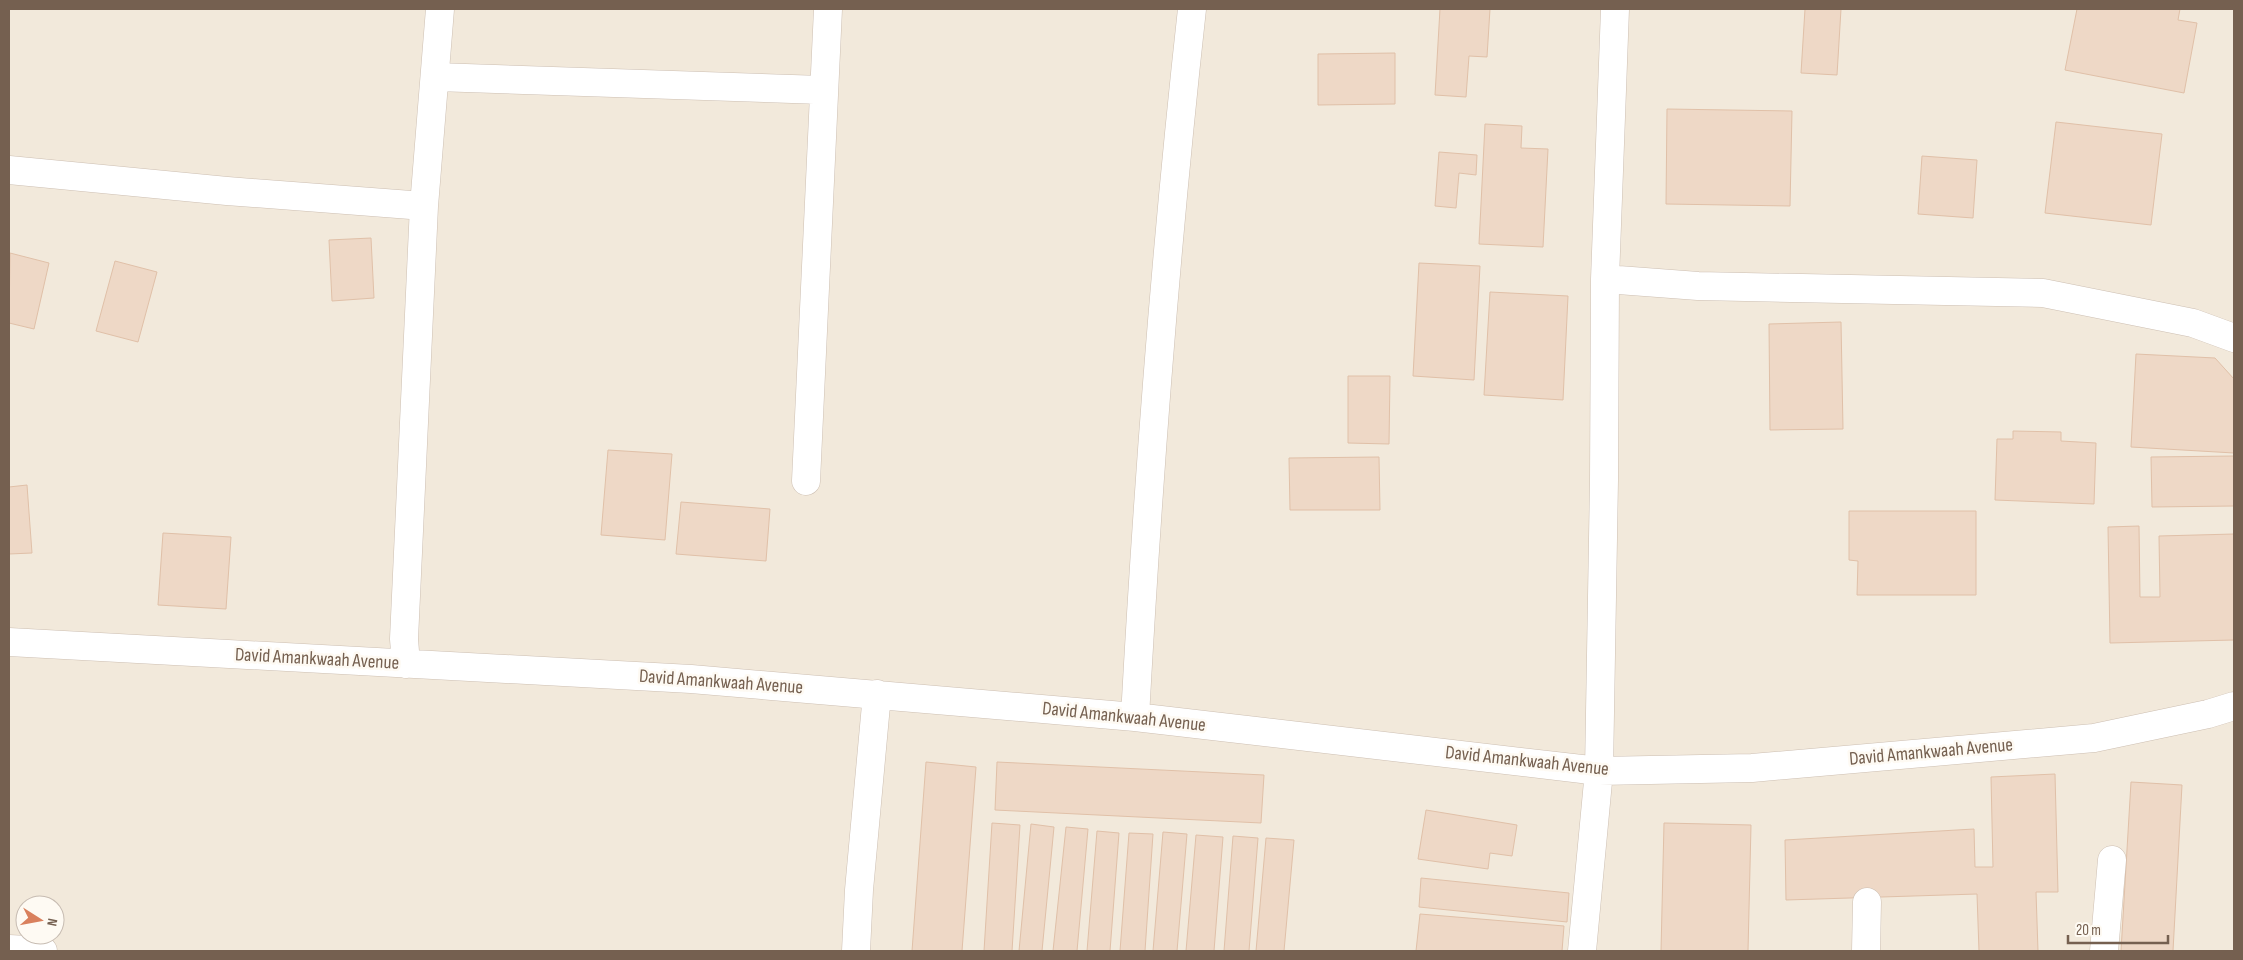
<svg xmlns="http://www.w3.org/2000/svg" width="2243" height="960" viewBox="0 0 2243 960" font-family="'Sofia Sans Condensed',sans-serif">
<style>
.residential{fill:#f2e9db;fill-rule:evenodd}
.building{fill:#eed8c6;stroke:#e0c0a8}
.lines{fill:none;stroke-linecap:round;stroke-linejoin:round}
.minor-casing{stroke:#cdbfb2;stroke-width:29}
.minor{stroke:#fff;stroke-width:28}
.labels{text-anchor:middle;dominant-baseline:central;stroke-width:5;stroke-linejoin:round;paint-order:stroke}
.street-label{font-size:19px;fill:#756050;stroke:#fefaf3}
</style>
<rect width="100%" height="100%" fill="#fbf6ec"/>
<path class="residential" d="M9 9H2234V951H9ZM25 905H55V935H25Z"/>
<path class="building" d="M1440 9H1490L1487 57 1469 56 1466 97 1435 95Z
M1805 9H1841L1837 75 1801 73Z
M2077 9H2180L2178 20 2197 23 2184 93 2065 70Z
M1395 53V104L1318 105V54Z
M1667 109 1792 111 1790 206 1666 204Z
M2056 122 2162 134 2151 225 2045 213Z
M1485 124 1522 126 1521 148 1548 149 1543 247 1479 244Z
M1439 152 1477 155 1476 175 1459 173 1456 208 1435 206Z
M1922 156 1977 160 1973 218 1918 214Z
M371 238 374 298 332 301 329 240Z
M10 253 49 263 34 329 9 323Z
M115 261 157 272 138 342 96 331Z
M1419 263 1480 266 1474 380 1413 376Z
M1490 292 1568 296 1563 400 1484 395Z
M1841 322 1843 429 1770 430 1769 324Z
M2136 354 2215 358 2234 379V453L2131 447Z
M1348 376H1390L1389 444 1348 443Z
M2013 431 2061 432V441L2096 443 2094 504 1995 500 1997 439H2013Z
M608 450 672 454 665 540 601 535Z
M2234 456V506L2152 507 2151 457Z
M1379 457 1380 510H1290L1289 458Z
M27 485 32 553 9 554V487Z
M681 502 770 509 766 561 676 554Z
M1849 511H1976V595H1857L1858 561 1849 560Z
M2139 526 2140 597H2160L2159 536 2234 534V640L2110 643 2108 527Z
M163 533 231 537 226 609 158 605Z
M926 762 976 767 962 951H912Z
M997 762 1264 775 1261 823 995 810Z
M2055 774 2058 892H2036L2038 951H1979L1977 894 1786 900 1785 840 1974 829 1975 867H1993L1991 777Z
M2131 782 2182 785 2173 951H2121Z
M1426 810 1517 825 1512 856 1490 853 1488 869 1418 859Z
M992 823 1020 825 1012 951H984Z
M1664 823 1751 825 1748 951H1661Z
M1031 824 1054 827 1042 951H1019Z
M1066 827 1088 829 1077 951H1053Z
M1097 831 1119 833 1110 951H1087Z
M1163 832 1187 834 1177 951H1153Z
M1129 833 1153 834 1145 951H1120Z
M1196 835 1223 837 1214 951H1186Z
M1233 836 1258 838 1249 951H1224Z
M1266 838 1294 840 1284 951H1256Z
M1421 878 1569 893 1567 922 1419 907Z
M1420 914 1564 926 1562 951H1416Z"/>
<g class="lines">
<defs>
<path id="minor" d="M436 77 822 90
M9 170 227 191 424 206
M1605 279 1698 286 2043 293 2193 323 2234 338
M806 481 828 9
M9 642 691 679 1135 717 1599 771 1752 768 2094 738 2208 714 2234 706
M406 664 404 639 424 206 440 9
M1135 717C1148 480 1166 244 1192 9
M9 949 43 951
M856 951 859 890 877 694
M1582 951 1599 771 1604 480 1605 279 1615 9
M1866 951 1867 902
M2104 951 2112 860"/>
</defs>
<use href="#minor" class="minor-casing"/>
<use href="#minor" class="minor"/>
</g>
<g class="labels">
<g class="street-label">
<text transform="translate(317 659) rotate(3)">David Amankwaah Avenue</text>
<text transform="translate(721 682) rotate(4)">David Amankwaah Avenue</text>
<text transform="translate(1124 717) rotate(6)">David Amankwaah Avenue</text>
<text transform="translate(1931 752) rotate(-5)">David Amankwaah Avenue</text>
<text transform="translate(1527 761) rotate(6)">David Amankwaah Avenue</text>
</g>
</g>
<rect width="2243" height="960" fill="none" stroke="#756050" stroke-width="20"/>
<g transform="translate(40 920) rotate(101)"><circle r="24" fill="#fefaf3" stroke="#c7bcb2"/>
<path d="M0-4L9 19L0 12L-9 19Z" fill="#d9805d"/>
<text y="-8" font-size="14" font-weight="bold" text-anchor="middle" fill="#756050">N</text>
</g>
<path d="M2068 935v8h100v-8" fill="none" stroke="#756050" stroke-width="2.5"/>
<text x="2076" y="935" font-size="15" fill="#756050" stroke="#fefaf3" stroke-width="4" paint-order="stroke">20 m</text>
</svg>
